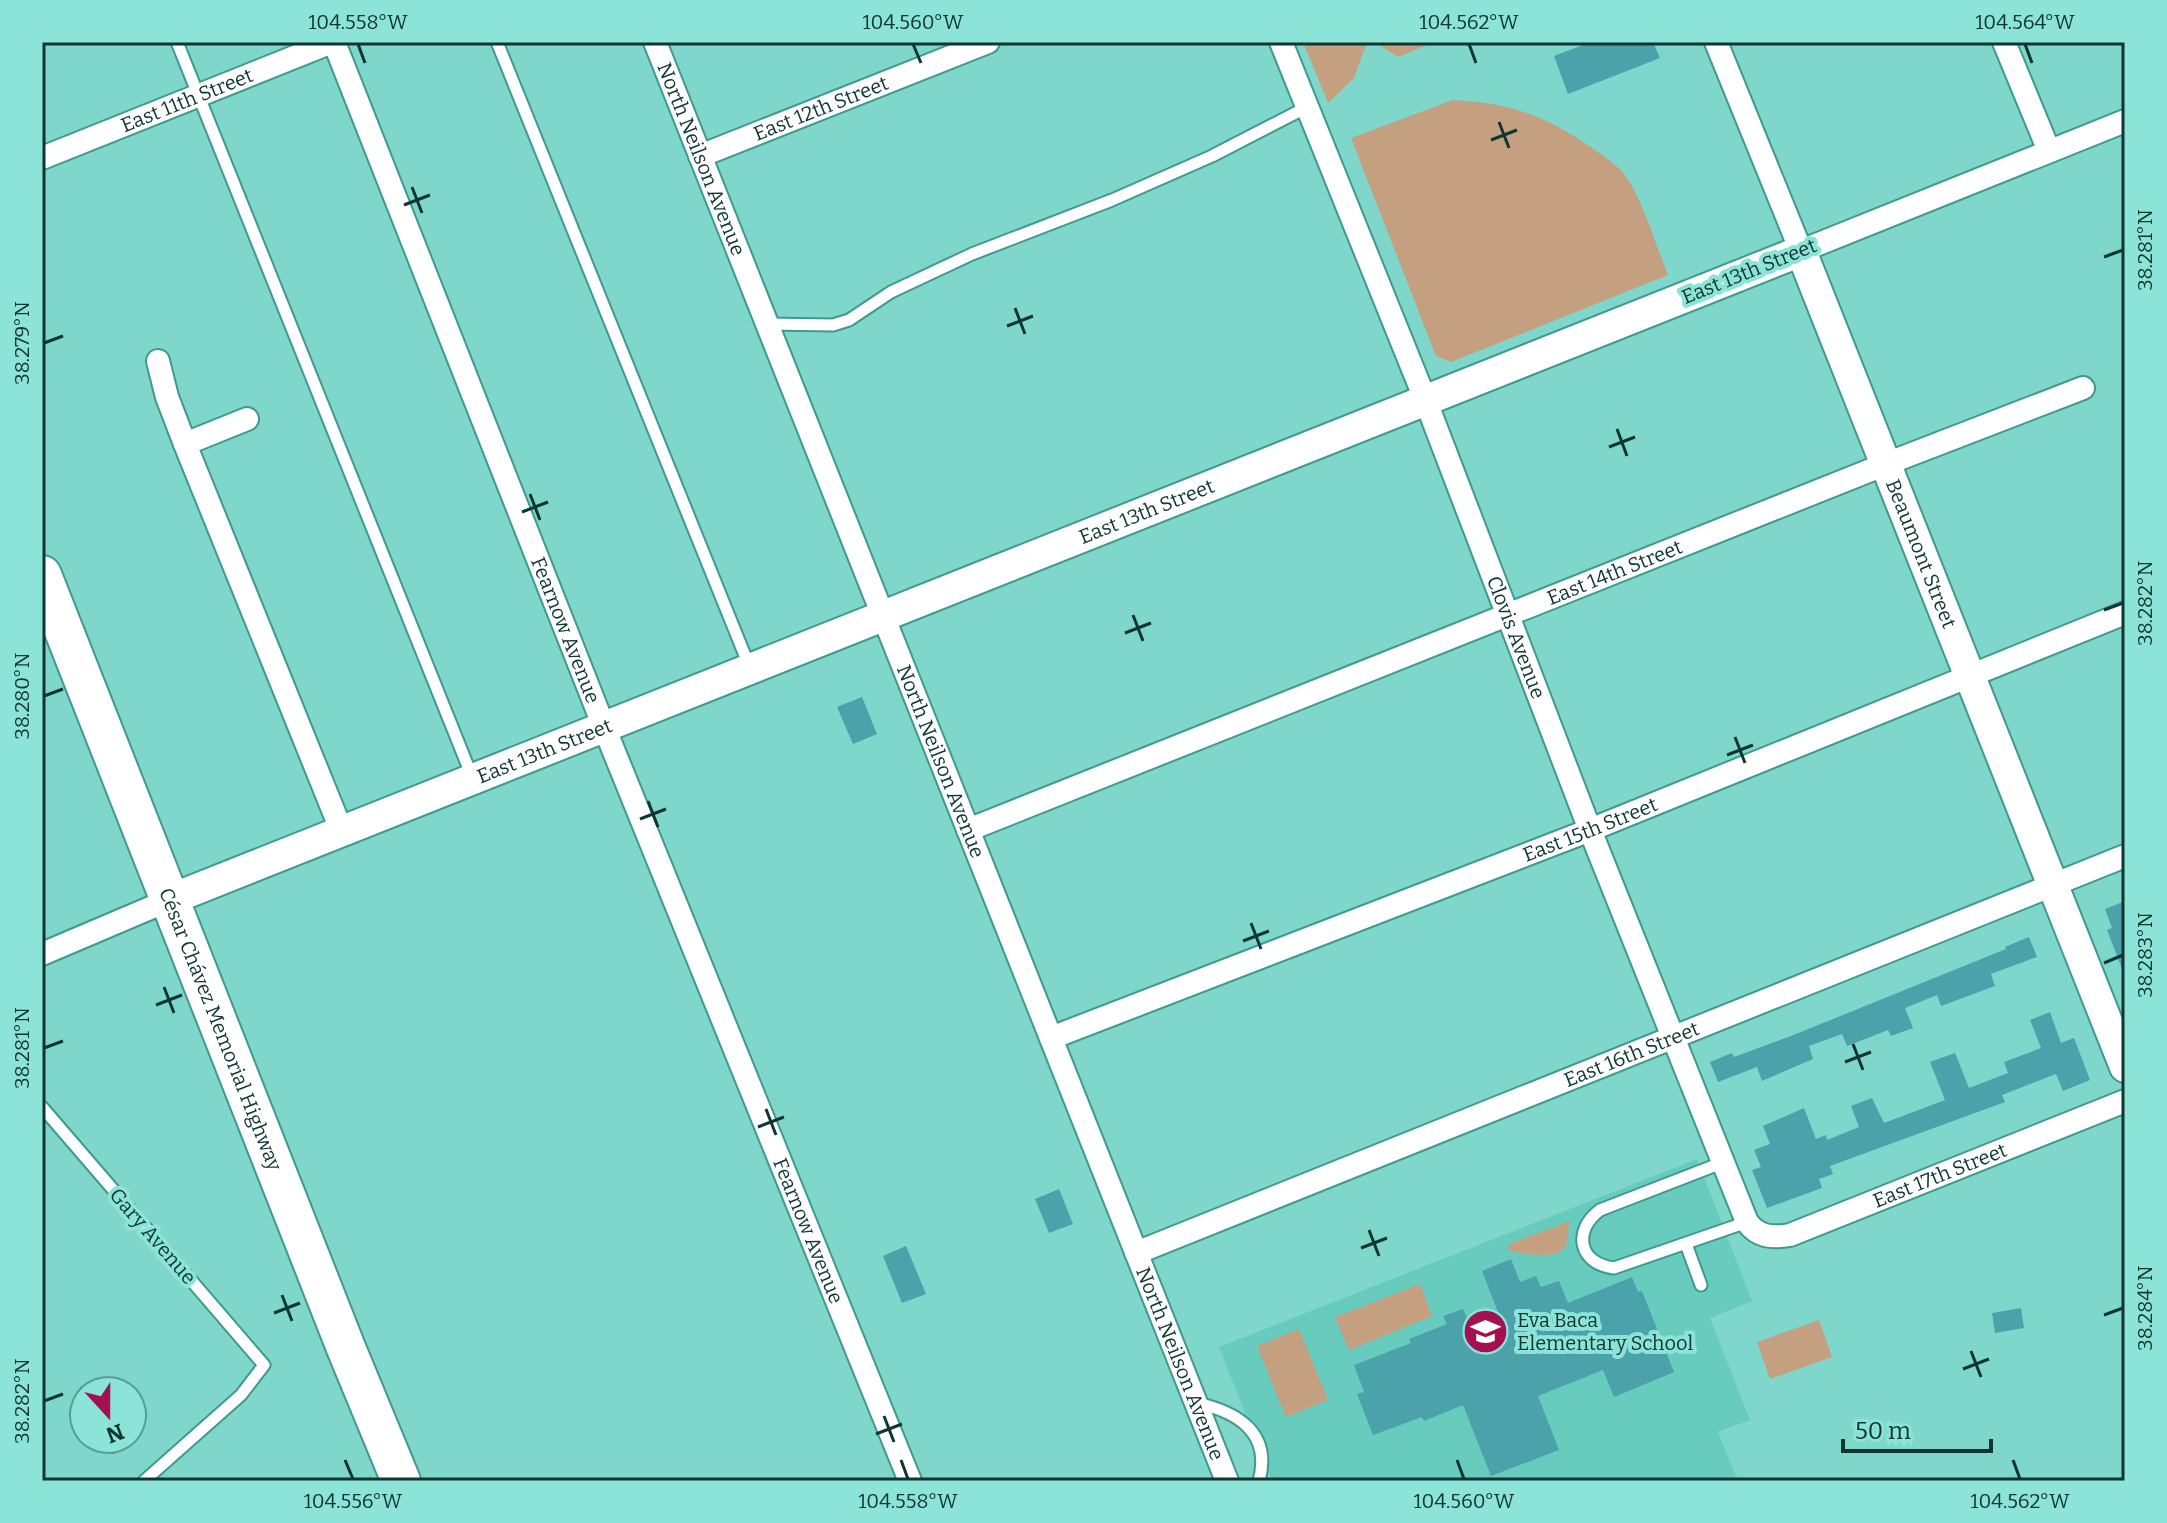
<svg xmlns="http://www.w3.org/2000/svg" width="2167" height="1523" viewBox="0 0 2167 1523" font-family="Bitter,serif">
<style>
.built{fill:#67ccbd}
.green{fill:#c4a080}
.building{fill:#4ba2aa}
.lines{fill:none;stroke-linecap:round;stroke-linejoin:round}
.lane-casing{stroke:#3f9a8e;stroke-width:15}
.street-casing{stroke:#3f9a8e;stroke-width:26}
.secondary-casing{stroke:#3f9a8e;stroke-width:34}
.highway-casing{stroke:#3f9a8e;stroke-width:42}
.lane{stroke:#fff;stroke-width:11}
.street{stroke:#fff;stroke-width:22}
.secondary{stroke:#fff;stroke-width:30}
.highway{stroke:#fff;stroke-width:38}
.ticks{fill:none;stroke:#0f3631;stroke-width:3}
.labels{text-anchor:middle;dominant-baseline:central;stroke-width:8;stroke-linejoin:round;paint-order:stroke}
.street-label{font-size:20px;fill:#0f3631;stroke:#8be4d7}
.poi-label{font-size:20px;fill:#0f3631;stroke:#8be4d7;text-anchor:start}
.neatline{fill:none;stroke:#0f3631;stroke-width:3}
.ticks-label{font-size:20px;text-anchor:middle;fill:#0f3631}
</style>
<rect width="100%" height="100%" fill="#7ed7ca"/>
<path class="built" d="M1697 1159 1752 1301 1710 1318 1750 1420 1718 1432 1738 1481H1272L1219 1347Z"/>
<path class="green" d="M1303 42H1367L1354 78 1328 103Z
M1375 42H1435L1398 57Z
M1453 100C1512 103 1547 116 1595 150 1609 160 1623 169 1631 184 1646 212 1656 245 1668 275L1451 362 1436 356 1351 138Z
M1570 1221C1567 1229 1569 1240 1565 1247 1559 1260 1519 1254 1508 1250L1509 1244Z
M1420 1284 1432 1316 1349 1350 1335 1317Z
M1819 1320 1832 1357 1770 1379 1757 1342Z
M1299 1329 1328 1400 1286 1417 1257 1346Z"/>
<path class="building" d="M1591 42H1653L1660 58 1568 94 1554 56Z
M862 697 877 734 853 744 837 707Z
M2125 901V974H2124L2107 930 2112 928 2105 909Z
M2029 937 2037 957 1991 974 1995 986 1941 1006 1937 995 1905 1008 1913 1028 1891 1036 1888 1030 1847 1046 1842 1034 1809 1046 1813 1059 1762 1081 1757 1067 1718 1082 1710 1062 1732 1053 1734 1057 1791 1036 2006 949 2005 947Z
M2050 1012 2061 1043 2074 1038 2090 1080 2063 1091 2056 1074 2002 1095 2005 1102 1830 1166 1833 1174 1819 1179 1822 1188 1767 1208 1752 1170 1761 1167 1754 1150 1770 1144 1763 1126 1804 1108 1816 1139 1826 1135 1827 1140 1859 1127 1851 1106 1872 1098 1884 1123 1945 1100 1930 1062 1955 1053 1969 1088 2008 1073 2004 1062 2041 1048 2030 1020Z
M1059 1189 1073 1224 1049 1233 1035 1199Z
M906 1246 926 1294 902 1303 883 1256Z
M1511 1259 1520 1282 1536 1276 1541 1287 1559 1281 1568 1303 1632 1277 1638 1292 1642 1291 1674 1372 1614 1397 1603 1370 1538 1396 1559 1450 1491 1476 1463 1405 1424 1421 1422 1417 1373 1435 1357 1394 1364 1392 1354 1365 1411 1343 1409 1339 1447 1324 1443 1316 1463 1309 1472 1330 1501 1320 1482 1271Z
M2021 1308 2024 1328 1995 1333 1992 1313Z"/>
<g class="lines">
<defs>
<path id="lane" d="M177 42 473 779
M497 42 750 668
M767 324 833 325 849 320 891 292 972 254 1112 200 1212 156 1307 107
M42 1107 264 1365 241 1395 144 1481
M1724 1162 1600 1210C1572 1231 1579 1264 1614 1268L1747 1222
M1686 1244 1701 1285
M1197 1403C1238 1412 1272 1433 1259 1481"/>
<g id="street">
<path id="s1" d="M334 42 604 727 910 1481"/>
<path id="s2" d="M655 42 1227 1481"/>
<path id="s3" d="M1281 42 1425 399 1590 830 1747 1222C1758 1237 1771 1238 1790 1235L2125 1101"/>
<path d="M1716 42 1801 251 2125 121"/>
<path d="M2004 42 2049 151"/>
<path id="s4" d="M700 156 988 42"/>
<path id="s5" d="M42 158 332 42"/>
<path d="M158 361 167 397 185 444 342 832"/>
<path d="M185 444 247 419"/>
<path id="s6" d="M968 830 1886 464 2083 388"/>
<path d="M42 954 169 900"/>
<path id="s7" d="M1051 1038 1590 830 2125 613"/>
<path id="s8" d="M1136 1253 2125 856"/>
</g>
<g id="secondary">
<path id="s9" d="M169 900 1801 251 2125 1067"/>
</g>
<g id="highway">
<path id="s10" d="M42 575 346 1348 401 1481"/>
</g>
</defs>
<use href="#lane" class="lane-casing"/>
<use href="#street" class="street-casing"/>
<use href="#secondary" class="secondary-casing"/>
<use href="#highway" class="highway-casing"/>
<use href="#lane" class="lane"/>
<use href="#street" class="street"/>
<use href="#secondary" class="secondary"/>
<use href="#highway" class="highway"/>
</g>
<path class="ticks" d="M358 44 365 63M913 44 921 63M1469 44 1476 63M2025 44 2032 63M1499 122 1509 148M1491 140 1517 130M412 187 422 213M404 205 430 195M2104 257 2123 250M1015 308 1025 334M1007 326 1033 316M44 343 63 336M1617 429 1627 456M1609 447 1635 437M530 494 540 520M522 512 548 502M2104 610 2123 603M1133 615 1143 641M1125 633 1151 623M44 696 63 689M1735 737 1745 763M1727 755 1753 745M648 801 658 827M640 819 666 809M1251 923 1261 949M1243 941 1269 931M2104 963 2123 955M164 987 174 1013M156 1005 182 995M1853 1044 1863 1070M44 1048 63 1041M1845 1062 1871 1052M766 1109 776 1135M758 1127 784 1117M1369 1230 1379 1256M1361 1248 1387 1238M282 1295 292 1321M274 1313 300 1303M2104 1315 2123 1308M1971 1351 1981 1377M1963 1369 1989 1359M44 1401 63 1394M884 1416 894 1442M876 1434 902 1424M345 1460 353 1479M901 1460 908 1479M1457 1460 1464 1479M2013 1460 2020 1479"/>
<defs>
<symbol id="school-disc" viewBox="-11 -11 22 22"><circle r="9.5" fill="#a41150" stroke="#8be4d7"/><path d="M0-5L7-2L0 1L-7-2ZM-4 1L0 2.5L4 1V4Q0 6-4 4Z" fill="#fff"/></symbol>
</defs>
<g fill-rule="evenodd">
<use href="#school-disc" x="1460" y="1306" width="51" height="51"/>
</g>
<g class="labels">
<g class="street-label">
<text stroke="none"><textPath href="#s5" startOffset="156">East 11th Street</textPath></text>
<text stroke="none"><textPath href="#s4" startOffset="130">East 12th Street</textPath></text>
<text stroke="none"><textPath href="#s2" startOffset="126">North Neilson Avenue</textPath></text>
<text transform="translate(1749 271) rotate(-22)">East 13th Street</text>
<text stroke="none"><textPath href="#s9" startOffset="1052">East 13th Street</textPath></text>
<text stroke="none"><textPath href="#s9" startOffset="2082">Beaumont Street</textPath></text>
<text stroke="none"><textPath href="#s6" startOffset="696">East 14th Street</textPath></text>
<text stroke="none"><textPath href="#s1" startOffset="632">Fearnow Avenue</textPath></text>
<text stroke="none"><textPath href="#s3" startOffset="640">Clovis Avenue</textPath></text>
<text stroke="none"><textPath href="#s9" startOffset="404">East 13th Street</textPath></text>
<text stroke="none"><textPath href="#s2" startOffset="774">North Neilson Avenue</textPath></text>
<text stroke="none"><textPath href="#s7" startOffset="578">East 15th Street</textPath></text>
<text stroke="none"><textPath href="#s10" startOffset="488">César Chávez Memorial Highway</textPath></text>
<text stroke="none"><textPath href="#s8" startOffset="534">East 16th Street</textPath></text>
<text stroke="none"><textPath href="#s3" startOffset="1478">East 17th Street</textPath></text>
<text stroke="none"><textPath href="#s1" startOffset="1280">Fearnow Avenue</textPath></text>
<text transform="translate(153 1236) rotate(49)">Gary Avenue</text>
<text stroke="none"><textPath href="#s2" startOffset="1422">North Neilson Avenue</textPath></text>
</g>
<g class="poi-label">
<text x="1517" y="1320">Eva Baca<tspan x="1517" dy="23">Elementary School</tspan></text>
</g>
</g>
<rect width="2167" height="1523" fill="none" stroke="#8be4d7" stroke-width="88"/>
<g transform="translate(108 1415) rotate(159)"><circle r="38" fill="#8be4d7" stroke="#599e95" stroke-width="2"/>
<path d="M0-6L14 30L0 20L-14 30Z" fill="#a41150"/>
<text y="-12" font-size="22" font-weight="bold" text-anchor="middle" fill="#0f3631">N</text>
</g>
<path d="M1843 1439v12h148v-12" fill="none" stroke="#0f3631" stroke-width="4"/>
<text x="1855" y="1439" font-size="24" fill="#0f3631" stroke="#8be4d7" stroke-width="6" paint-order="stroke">50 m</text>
<rect x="44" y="44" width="2079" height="1435" class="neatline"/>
<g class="ticks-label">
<text x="358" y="29">104.558°W</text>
<text x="913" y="29">104.560°W</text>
<text x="1469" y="29">104.562°W</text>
<text x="2025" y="29">104.564°W</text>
<text transform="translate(2145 250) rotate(-90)" y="7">38.281°N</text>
<text transform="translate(22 343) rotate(-90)" y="7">38.279°N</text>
<text transform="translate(2145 603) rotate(-90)" y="7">38.282°N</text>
<text transform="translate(22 696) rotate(-90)" y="7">38.280°N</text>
<text transform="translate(2145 955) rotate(-90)" y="7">38.283°N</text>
<text transform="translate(22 1048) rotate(-90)" y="7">38.281°N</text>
<text transform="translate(2145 1308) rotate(-90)" y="7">38.284°N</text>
<text transform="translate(22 1401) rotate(-90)" y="7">38.282°N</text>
<text x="353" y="1508">104.556°W</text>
<text x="908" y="1508">104.558°W</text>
<text x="1464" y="1508">104.560°W</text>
<text x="2020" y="1508">104.562°W</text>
</g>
</svg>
